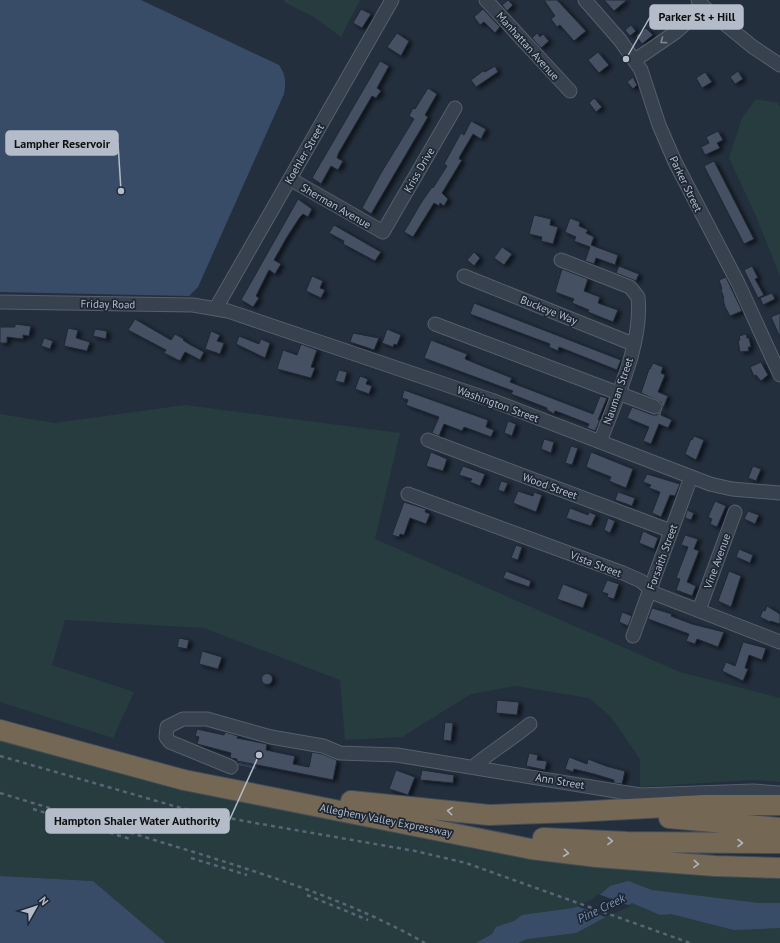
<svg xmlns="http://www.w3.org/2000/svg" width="780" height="943" viewBox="0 0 780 943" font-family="'PT Sans',sans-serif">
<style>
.green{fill:#263c3f}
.water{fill:#394c67}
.pier{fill:#242f3e}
.building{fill:#455162;stroke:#1f2835;filter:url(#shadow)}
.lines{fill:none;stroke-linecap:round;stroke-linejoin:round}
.minor-casing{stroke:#565f6c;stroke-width:15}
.highway-casing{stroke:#434c59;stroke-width:22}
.minor{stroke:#38414e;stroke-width:13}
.highway{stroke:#746855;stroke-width:20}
.rail{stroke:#5a6575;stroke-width:2.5;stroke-dasharray:4 4;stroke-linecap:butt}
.oneway{stroke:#7c8592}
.oneway2{stroke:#aeb4bd}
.labels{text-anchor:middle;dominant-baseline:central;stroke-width:3.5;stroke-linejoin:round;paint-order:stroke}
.street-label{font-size:11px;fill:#b4bcc9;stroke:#1d2633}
.water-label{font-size:12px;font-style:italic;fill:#7c92b1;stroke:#1d2633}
.leader{fill:none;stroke:#b4bcc9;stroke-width:1.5}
.callout-dot{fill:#b4bcc9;stroke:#1d2633;stroke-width:1.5}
.callout{fill:#b4bcc9;stroke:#b4bcc9;stroke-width:1.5}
.callout-label{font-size:12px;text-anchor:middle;font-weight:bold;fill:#111}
</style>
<defs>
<filter id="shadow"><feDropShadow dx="3.5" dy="2" stdDeviation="2" flood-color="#0009"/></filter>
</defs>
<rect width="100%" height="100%" fill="#242f3e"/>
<path class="green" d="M285 0H360L341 37 314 17 284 2Z
M756 99 778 103 780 107V276L755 214 729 158 742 118Z
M185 405 400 433 375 539 680 672 780 698V782L753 780 640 787V759L611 717 589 698 515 686 471 694 402 737 345 740 340 680 204 628 65 620 52 665 134 692 113 738 0 702V414L55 423Z
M0 740 278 807 780 876V943H166L93 881 0 876Z"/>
<path class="water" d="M0 0H141L279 65C286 75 286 83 284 94L198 287 189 296 0 292Z
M239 761 257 765 256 769 238 765Z
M0 876 93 881 166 943H0Z
M628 881 652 890 759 903H780V928L734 930 671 914 660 915 632 903 576 933 527 939 518 943H476L492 934 496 927 514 921 522 915 573 908 594 900 610 886Z"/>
<path class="pier" d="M598 894 631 906 605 917 577 906 593 899Z"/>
<path class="building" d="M508 0 513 5 507 11 502 5Z
M544 0H557L586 31 574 41 560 25 557 27 551 19 555 16Z
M604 0H627L614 11Z
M361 9 371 14 362 28 353 23Z
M483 9 500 27 495 33 484 22 480 25 474 17Z
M631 25 636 31 630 36 625 30Z
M646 28 653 35 642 44 636 36Z
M397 33 409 41 401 56 387 47Z
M537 33 540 37 543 34 549 41 541 48 532 38Z
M598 52 609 65 599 73 588 60Z
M380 61 389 66 377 88 381 91 376 98 372 96 338 154 337 158 343 161 338 170 331 166 321 184 312 178Z
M495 66 498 72 476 87 471 80 483 71 485 72Z
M738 71 743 79 735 84 730 77Z
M705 72 712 82 702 88 696 78Z
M633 77 637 85 633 89 627 82Z
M428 88 437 94 425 115 428 117 371 214 362 208 381 173 414 119 409 116 413 108 415 109Z
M594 98 602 107 596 112 589 103Z
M471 121 486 129 481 139 473 134 460 156 459 159 462 160 442 193 448 199 444 206 440 203 439 206 434 203 413 237 404 232 421 203 432 187 433 188 447 166 444 164 461 133 464 135Z
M718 131 723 140 717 143 720 148 705 155 701 147 709 143 706 137Z
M714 161 754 239 744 244 704 166Z
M298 199 312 209 308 217 303 214 300 217 287 237 274 260 281 264 275 274 269 270 256 296 259 298 253 307 241 300Z
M534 215 551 219 550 225 558 227 553 244 541 241 542 237 529 234Z
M570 218 580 222 579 226 588 230 586 233 594 237 591 245 618 255 615 265 596 258 594 264 585 261 590 247 574 241 576 237 565 232Z
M334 225 381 252 375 261 343 244 344 241 329 233Z
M502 247 512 254 504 265 494 258Z
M474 252 480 258 474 266 467 260Z
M619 266 639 274 636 281 616 273Z
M752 266 758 278 755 279 764 295 758 298 744 270Z
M562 269 588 279 584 291 600 297 598 303 618 310 613 322 588 312 589 310 572 303 574 299 555 292Z
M312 276 323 281 320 288 325 290 321 298 306 291Z
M726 277 742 311 730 316 725 307 723 299 724 298 721 290 722 289 719 280Z
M772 293 775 299 763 305 760 298Z
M474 303 621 360 617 370 559 347 558 351 549 347 550 344 470 314Z
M780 313V337L771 317Z
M135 319 171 340 175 334 184 339 183 340 189 344 204 352 200 360 185 352 180 361 164 353 166 350 128 330Z
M15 324 31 326 29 336 23 335V339L7 337V343H0V327H15Z
M68 328 78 330 76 338 90 342 87 351 64 346Z
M95 329 107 331 106 339 93 336Z
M387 329 401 335 397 345 394 344 393 347 382 343Z
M211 331 220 335 217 341 224 343 220 354 205 349Z
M353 333 379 338 374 350 350 342Z
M746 334 747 338H749L751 347H748L749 351 740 352 738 340H740L739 336Z
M239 336 259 344 261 339 270 343 265 358 236 344Z
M44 338 53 341 50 349 41 346Z
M431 340 467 354 465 359 512 378 510 382 593 414 600 396 607 398 598 420H600L595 431 587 428 589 424 561 413 555 411 554 414 547 410V408L511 394 513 391 424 358Z
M301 344 317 350 311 367 315 368 311 378 277 369 283 350 297 355Z
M761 362 768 375 761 381 756 375 754 376 750 367Z
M653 363 663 367 661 373 665 375 658 392 668 396 663 409 661 402 641 393 649 369H650Z
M339 370 347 372 344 383 335 381Z
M360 376 368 379 366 384 372 386 369 394 355 389Z
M404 390 488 420 486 427 494 430 491 437 464 427 462 431 444 424 439 436 432 433 439 417 406 405 408 400 402 398Z
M632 407 653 415H657L662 410 661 415 672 420 668 428 659 424 651 444 643 441 649 427 627 418Z
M508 421 516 424 512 436 504 433Z
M694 436 704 440 696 460 685 454 691 439 692 440Z
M544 439 554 442 551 453 541 449Z
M571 446 578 448 572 465 565 463Z
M431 452 447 459 443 471 426 466Z
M591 452 633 469 626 488 609 481 611 477 586 467Z
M463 466 485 474 480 486 470 482 472 479 459 475Z
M753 466 761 469 756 481 748 478Z
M647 474 680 484 675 496 670 495 661 517 652 513 660 492 649 488 651 485 643 482Z
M501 481 508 483 504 492 498 490Z
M518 491 533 496 534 492 542 495 536 512 513 503Z
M618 492 635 498 632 506 615 500Z
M715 501 726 506 717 527 710 524 712 519 708 517Z
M404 502 426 509 425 512 430 514 426 524 410 518 404 535 400 534 399 537 392 535Z
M570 508 588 515 589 512 596 515 591 526 566 518Z
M687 510 694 513 691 520 685 518Z
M748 511 759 515 755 524 744 519Z
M608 518 615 521 610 533 604 530Z
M643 531 658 538 654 549 639 543Z
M685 535 698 539 694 549 699 551 687 582 696 586 692 596 676 590 680 579 676 578 688 547 681 545Z
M516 545 522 547 518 560 511 558Z
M739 549 753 555 750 563 736 557Z
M506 571 531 581 529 587 503 578Z
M729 571 741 576 731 607 718 601Z
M607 580 619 584 614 599 607 597 608 594 602 592Z
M563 584 588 594 583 608 557 599Z
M767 606 780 614V624L770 621V622L760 617 763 610 765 611Z
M652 608 672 614 671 616 692 624 724 632 718 647 697 639 695 644 686 641 689 634 648 619Z
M622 612 632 616 628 626 619 622Z
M179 638 189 640 187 649 177 647Z
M743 642 766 648 762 660 749 655 745 668 748 669 743 681 722 671 726 662 735 666Z
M202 651 222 657 218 669 199 664Z
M261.5 679a5.5 5.5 0 1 1 11 0a5.5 5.5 0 1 1-11 0Z
M497 700 519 702 517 715 496 713Z
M445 722 453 723 451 741 443 740Z
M197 729 224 735 225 732 238 736 237 738 267 744 266 750 295 756 293 764 309 767 312 752 322 754 337 760 333 780 237 761V759L230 758 231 753 197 744 199 737 195 736Z
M529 753 538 755 537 760 547 761 545 770 526 766Z
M569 757 587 764 588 759 606 766 625 771 622 784 614 783V780L594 774 574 769 573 772 565 769Z
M396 770 415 777 408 795 389 789Z
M422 770 454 775 453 783 420 780Z"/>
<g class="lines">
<defs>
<path id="minor" d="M486 0 570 91
M585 0 620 40 641 70 659 125 675 162 738 283 780 375
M698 0 704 7 753 47 780 65
M635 60 676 32 704 7
M290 179 383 232 455 108
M561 260 630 287 638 297C643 344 616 398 600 442
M464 276 633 344
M0 302 193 305 228 311 491 400 710 484 732 489 780 493
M216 308 392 0
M435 324 655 407
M428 440 671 531
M408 494 623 573 641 581 656 594 780 642
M699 610 735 512
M633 636 691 477
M474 766C492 751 512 739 530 724
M231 767 170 742 166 737 167 727 183 719H207L271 737 323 746 340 753 397 755 640 795 753 791 780 793"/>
<path id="highway" d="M0 730 184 780 531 849 597 857 715 866 780 868
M351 801 489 815 573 812 704 805H780
M669 818 780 828
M543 838 627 842 780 843"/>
</defs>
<use href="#minor" class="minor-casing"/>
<use href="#highway" class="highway-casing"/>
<use href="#minor" class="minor"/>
<use href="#highway" class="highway"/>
<path class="rail" d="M0 756 181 808 244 821 415 851 466 863 690 943
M0 793C66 813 131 833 197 853 276 878 353 902 425 943
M33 809 130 839
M191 858 247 875
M307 895 368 920"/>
</g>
<defs><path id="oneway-chevron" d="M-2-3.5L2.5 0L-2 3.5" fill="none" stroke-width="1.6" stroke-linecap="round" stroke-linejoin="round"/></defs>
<use class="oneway" href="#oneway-chevron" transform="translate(663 41) rotate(144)"/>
<g class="oneway2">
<use href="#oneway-chevron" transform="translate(450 811) rotate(-175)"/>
<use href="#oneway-chevron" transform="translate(610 841) rotate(2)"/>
<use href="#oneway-chevron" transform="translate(740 843)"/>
<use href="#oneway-chevron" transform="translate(566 853) rotate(7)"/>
<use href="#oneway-chevron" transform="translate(696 864) rotate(4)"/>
</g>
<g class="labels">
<g class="street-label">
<text transform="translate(528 46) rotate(48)">Manhattan Avenue</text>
<text transform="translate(304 154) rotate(-60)">Koehler Street</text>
<text transform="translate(419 170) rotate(-60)">Kriss Drive</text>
<text transform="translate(686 184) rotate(64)">Parker Street</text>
<text transform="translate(336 206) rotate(30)">Sherman Avenue</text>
<text transform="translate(108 304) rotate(1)">Friday Road</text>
<text transform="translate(549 310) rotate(22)">Buckeye Way</text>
<text transform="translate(618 391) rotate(-71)">Nauman Street</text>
<text transform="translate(498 404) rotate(20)">Washington Street</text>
<text transform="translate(550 486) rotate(20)">Wood Street</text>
<text transform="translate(662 557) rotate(-70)">Forsaith Street</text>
<text transform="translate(717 561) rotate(-70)">Vine Avenue</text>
<text transform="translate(596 564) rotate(21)">Vista Street</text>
<text transform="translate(560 781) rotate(10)">Ann Street</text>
<text transform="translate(386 820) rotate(11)">Allegheny Valley Expressway</text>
</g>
<g class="water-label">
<text transform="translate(601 908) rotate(-26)">Pine Creek</text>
</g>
</g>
<path class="leader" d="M626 59L650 17M121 191L118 143M259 755L229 821"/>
<g class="callout-dot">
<circle cx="626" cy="59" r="4"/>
<circle cx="121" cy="191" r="4"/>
<circle cx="259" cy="755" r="4"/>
</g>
<g class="callout">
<rect x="650" y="5" width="93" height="24" rx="4"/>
<rect x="6" y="131" width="112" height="24" rx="4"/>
<rect x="46" y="809" width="183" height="24" rx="4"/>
</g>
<g class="callout-label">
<text x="697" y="21">Parker St + Hill</text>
<text x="62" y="148">Lampher Reservoir</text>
<text x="137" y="825">Hampton Shaler Water Authority</text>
</g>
<g transform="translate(36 907) rotate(51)" stroke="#1d2633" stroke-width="3" paint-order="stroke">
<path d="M0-3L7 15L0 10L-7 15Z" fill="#b4bcc9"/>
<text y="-6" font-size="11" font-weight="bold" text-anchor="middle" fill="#b4bcc9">N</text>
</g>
</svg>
